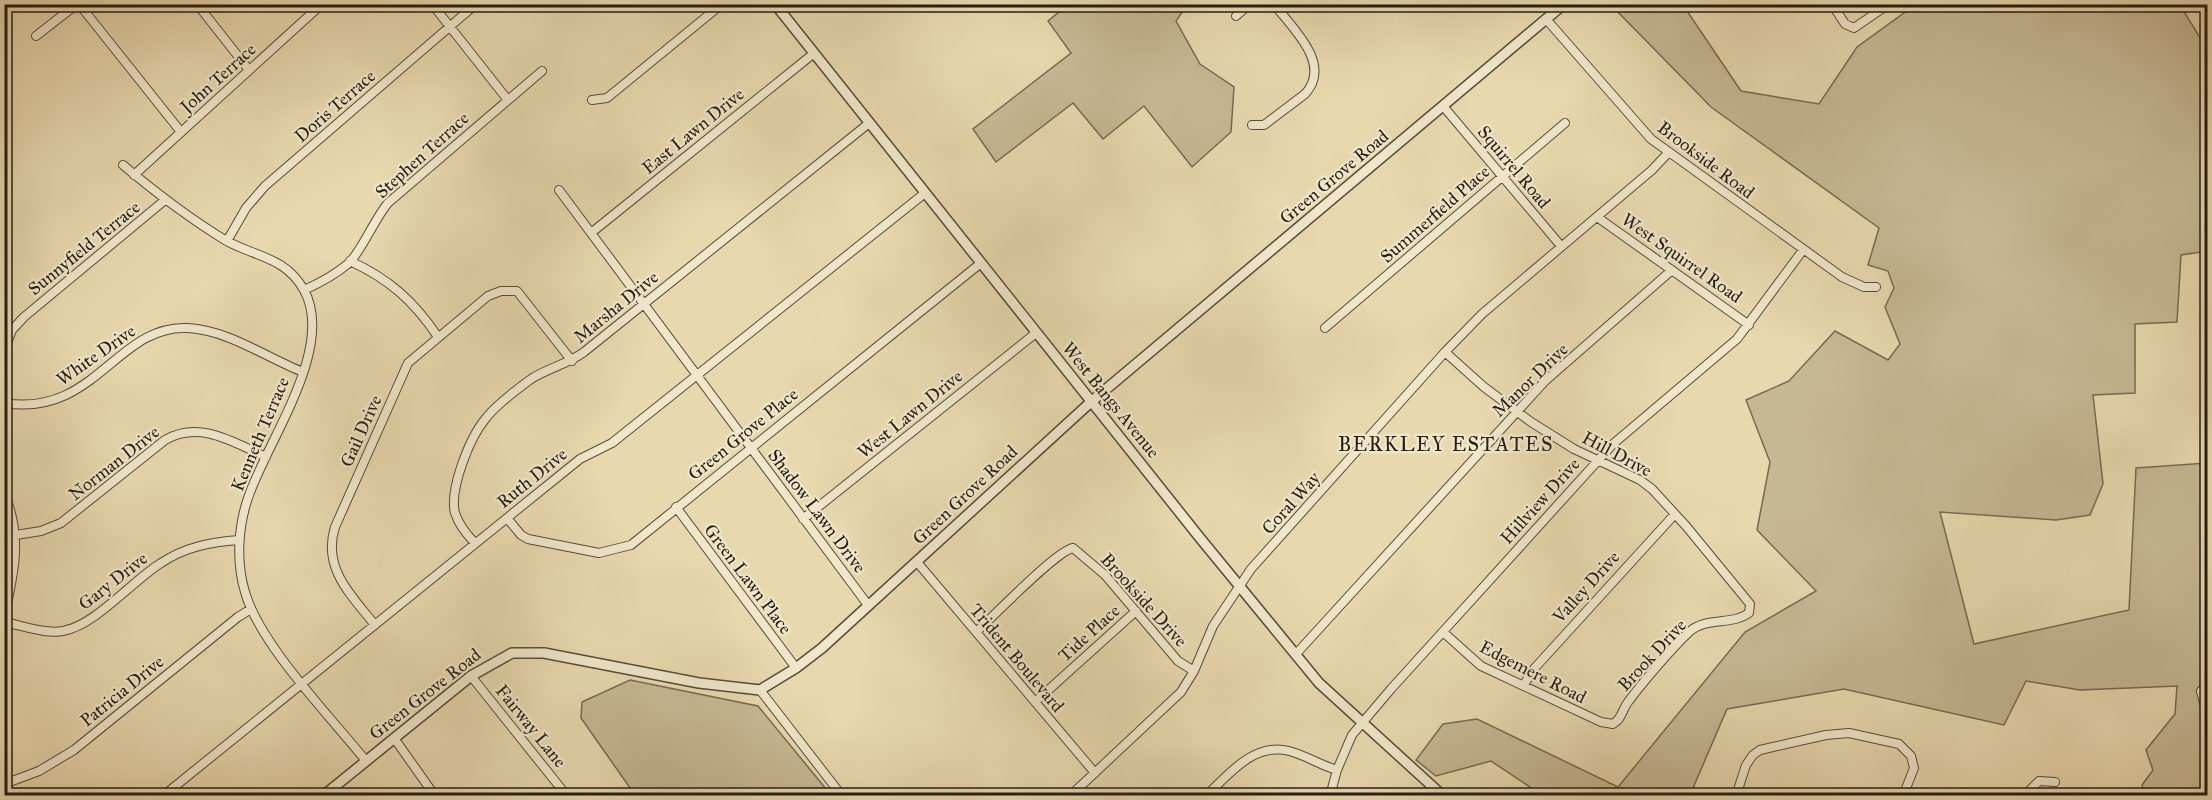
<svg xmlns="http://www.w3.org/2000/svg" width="2212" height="800" viewBox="0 0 2212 800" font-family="'IM FELL Great Primer',serif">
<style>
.green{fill:#c7b894;stroke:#766a54;stroke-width:1.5}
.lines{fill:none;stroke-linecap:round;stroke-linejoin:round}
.minor-casing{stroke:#564c3a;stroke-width:10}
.tertiary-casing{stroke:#564c3a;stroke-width:12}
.minor{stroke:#f0e6ca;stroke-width:8}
.tertiary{stroke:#f0e6ca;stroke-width:9}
.labels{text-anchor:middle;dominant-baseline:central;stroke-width:4.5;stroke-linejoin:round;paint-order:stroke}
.street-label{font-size:18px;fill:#251d14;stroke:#f0e6ca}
.neighbourhood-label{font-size:20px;letter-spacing:1.5px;fill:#251d14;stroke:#f0e6ca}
</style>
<rect width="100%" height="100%" fill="#e8d8ae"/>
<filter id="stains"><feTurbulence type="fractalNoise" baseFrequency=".00333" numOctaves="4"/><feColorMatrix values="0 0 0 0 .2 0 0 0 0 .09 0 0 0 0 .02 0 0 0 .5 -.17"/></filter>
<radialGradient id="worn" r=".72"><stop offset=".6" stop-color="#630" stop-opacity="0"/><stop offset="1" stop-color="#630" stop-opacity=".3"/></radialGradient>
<path class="green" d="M1068 5H1187L1176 21 1200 64 1234 87 1231 132 1192 167 1144 106 1103 139 1073 103 996 162 973 129 1071 53 1048 21Z
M1611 5H1683L1741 91 1819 104 1857 47 1915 5H2180L2207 49V251L2181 255 2177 322 2135 324V393L2093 395 2103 484 2090 515 2056 520 1940 512 1974 644 2129 610 2136 468 2207 463V795H2144L2142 785 2153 770 2146 750 2175 714 2177 686 2080 690 2026 681 2004 725 1844 689 1727 709 1690 795H1542L1491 761 1436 776 1416 760 1443 724 1477 719 1618 787 1745 632 1816 591 1757 530 1770 462 1746 400 1789 381 1835 331 1888 360 1900 344 1885 307 1894 288 1888 271 1868 265 1879 228 1711 107Z
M630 680 758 706 831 795H635L581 718 582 702Z"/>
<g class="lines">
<defs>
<path id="minor" d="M79 4 181 132
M197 4 249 70
M432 4 507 99
M1832 4 1845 24 1854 28 1889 4
M1236 16 1250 4
M1546 19 1651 139 1842 277 1864 287H1876
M36 36 77 4
M592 100 607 98 722 4
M1443 106 1561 246
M1252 125H1264L1305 94C1333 64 1292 28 1274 4
M123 165C155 192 189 218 225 240 254 257 285 256 304 290 336 348 267 441 248 498 238 527 236 562 245 592 260 645 330 716 366 761
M134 175 322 4
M559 190 868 605
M1597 217 1749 325
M591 233 813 54
M227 241 246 208 265 186 476 4
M350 261C389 279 414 301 438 337
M304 290C320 283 336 274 349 263 362 250 374 220 388 203L542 71
M1325 328 1565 123
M4 351 12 330 24 317 165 200
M4 403C95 418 117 324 188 328 228 330 267 358 303 372
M4 493C23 536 14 574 4 617
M676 507 796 668
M507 518 521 535 528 539 599 553 631 545 981 263
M803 519 1036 333
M16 535 41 531 61 523 165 440C200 420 233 442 266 457
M475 543C466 534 459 525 455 513 449 489 470 437 486 418 497 404 516 390 531 379 548 368 568 364 584 352L868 124
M917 562 1095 773
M4 622C23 626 45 634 63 631 96 625 132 581 161 563 185 547 211 542 239 540
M375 625C351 595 322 568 335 527L408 363 488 296 501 291H517L572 361
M976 632C993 617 1056 551 1073 548L1105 575 1178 661 1194 671
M1443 632 1481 666 1601 722 1613 724C1622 719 1622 710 1628 702 1642 683 1672 648 1689 632 1707 616 1731 626 1749 613L1750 604 1686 526 1652 489 1640 480 1574 449 1531 422 1484 387 1445 352
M1296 654 1545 381 1672 270
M471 676 567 796
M2208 684 2201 691 2208 719
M1524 685 1532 671 1675 514
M760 690 842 796
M1035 702 1136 611
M394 738 435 796
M4 784 39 771 74 750 238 617 251 609
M163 796 580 459 612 443 925 193
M1070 796 1181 692 1194 671 1213 626 1251 569 1445 352 1482 314 1652 170 1668 153
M1206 796C1229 774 1254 742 1289 751 1305 755 1320 765 1337 770
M1330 796 1337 770 1352 735 1391 689 1613 444 1737 339 1803 250
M1736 796 1746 765 1753 755 1760 750 1826 735 1849 733 1899 744 1911 756 1914 768 1903 796
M2024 796 2039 781 2055 782"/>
<path id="tertiary" d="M775 4 1200 538 1319 683 1443 796
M323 796 471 676 512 653H544L699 683 760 690 796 668 822 648 1092 401 1564 4"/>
</defs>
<use href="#minor" class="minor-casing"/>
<use href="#tertiary" class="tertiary-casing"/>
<use href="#minor" class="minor"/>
<use href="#tertiary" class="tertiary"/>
</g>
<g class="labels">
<g class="street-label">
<text transform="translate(218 78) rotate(-42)">John Terrace</text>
<text transform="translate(335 106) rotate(-41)">Doris Terrace</text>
<text transform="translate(693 131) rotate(-39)">East Lawn Drive</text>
<text transform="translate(422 155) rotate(-42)">Stephen Terrace</text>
<text transform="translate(1706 160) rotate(37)">Brookside Road</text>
<text transform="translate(1514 167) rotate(50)">Squirrel Road</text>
<text transform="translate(1334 177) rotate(-40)">Green Grove Road</text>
<text transform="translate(1435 214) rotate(-41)">Summerfield Place</text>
<text transform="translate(84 248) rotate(-39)">Sunnyfield Terrace</text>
<text transform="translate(1682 258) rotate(35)">West Squirrel Road</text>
<text transform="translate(616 307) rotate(-39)">Marsha Drive</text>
<text transform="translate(96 355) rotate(-35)">White Drive</text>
<text transform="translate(1530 380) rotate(-44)">Manor Drive</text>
<text transform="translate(1111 400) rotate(51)">West Bangs Avenue</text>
<text transform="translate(910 414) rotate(-39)">West Lawn Drive</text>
<text transform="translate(361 431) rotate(-66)">Gail Drive</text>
<text transform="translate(260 434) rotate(-67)">Kenneth Terrace</text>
<text transform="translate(743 434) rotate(-39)">Green Grove Place</text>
<text transform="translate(1617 454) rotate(28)">Hill Drive</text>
<text transform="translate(114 463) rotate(-38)">Norman Drive</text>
<text transform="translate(532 478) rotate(-39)">Ruth Drive</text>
<text transform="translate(965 495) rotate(-43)">Green Grove Road</text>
<text transform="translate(1540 501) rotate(-48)">Hillview Drive</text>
<text transform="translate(1291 503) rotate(-48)">Coral Way</text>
<text transform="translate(817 511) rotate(53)">Shadow Lawn Drive</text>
<text transform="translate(748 579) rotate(53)">Green Lawn Place</text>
<text transform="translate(113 581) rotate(-38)">Gary Drive</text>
<text transform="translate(1586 587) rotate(-48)">Valley Drive</text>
<text transform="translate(1144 600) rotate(48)">Brookside Drive</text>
<text transform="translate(1089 633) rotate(-42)">Tide Place</text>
<text transform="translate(1652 655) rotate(-47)">Brook Drive</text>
<text transform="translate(1017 658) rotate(50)">Trident Boulevard</text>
<text transform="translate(1533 672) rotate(27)">Edgemere Road</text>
<text transform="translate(122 691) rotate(-39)">Patricia Drive</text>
<text transform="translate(425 694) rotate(-38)">Green Grove Road</text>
<text transform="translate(531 726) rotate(51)">Fairway Lane</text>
</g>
<g class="neighbourhood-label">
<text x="1446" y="444">BERKLEY ESTATES</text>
</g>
</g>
<rect width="2212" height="800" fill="none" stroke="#e8d8ae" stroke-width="24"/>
<rect x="6" y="6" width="2200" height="788" fill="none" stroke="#251d14" stroke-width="3"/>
<rect x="12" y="12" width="2188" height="776" fill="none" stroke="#251d14" stroke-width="1.5"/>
<rect width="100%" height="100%" filter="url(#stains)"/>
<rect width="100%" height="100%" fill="url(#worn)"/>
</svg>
